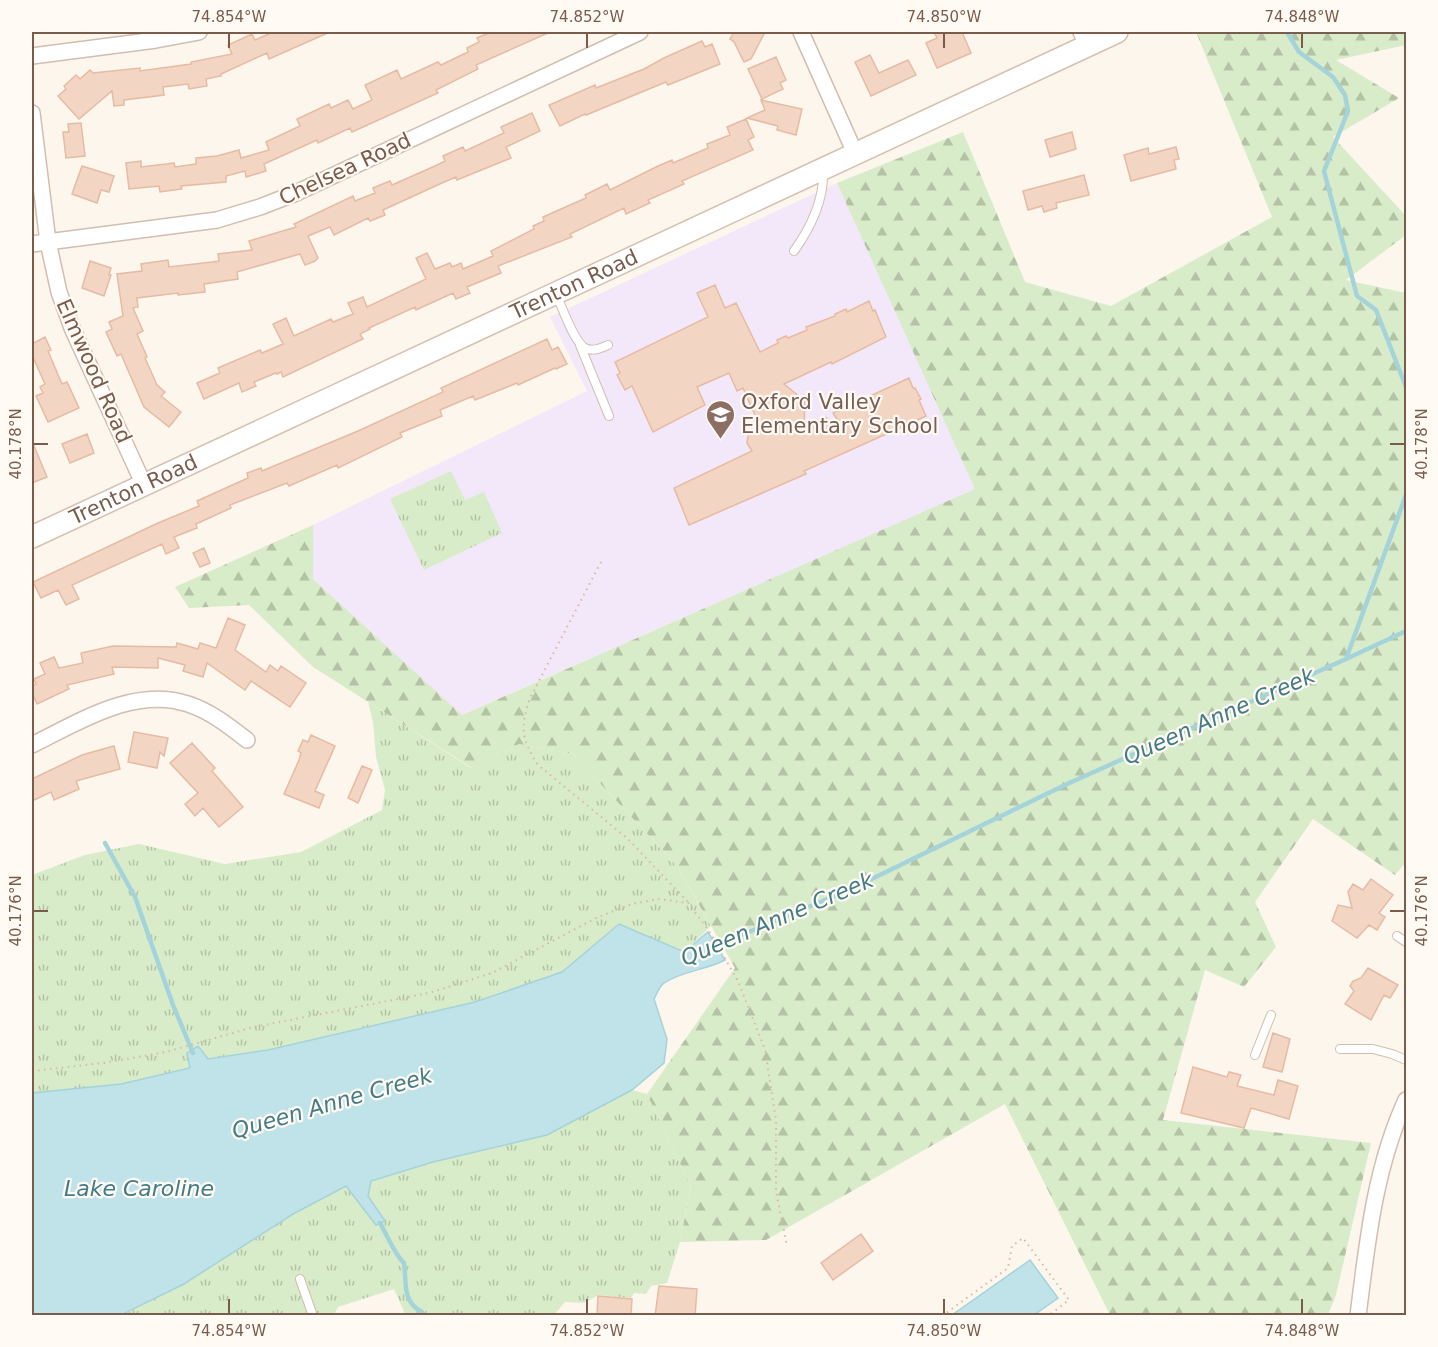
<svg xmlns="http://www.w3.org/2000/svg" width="1438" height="1347" viewBox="0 0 1438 1347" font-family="'DejaVu Sans',sans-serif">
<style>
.education{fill:#f3e8fa}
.grass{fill:url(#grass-tufts)}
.forest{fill:url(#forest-firs)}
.water{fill:#bfe3e8;stroke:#a5d3da;stroke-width:1.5}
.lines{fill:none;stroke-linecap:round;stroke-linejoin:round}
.stream{stroke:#a5d3da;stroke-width:4.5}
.building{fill:#f3d5c3;stroke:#e6bba3;stroke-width:1.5}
.service-casing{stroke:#d1beb0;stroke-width:10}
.minor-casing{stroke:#d1beb0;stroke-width:18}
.secondary-casing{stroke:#d6c0b0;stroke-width:24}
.path{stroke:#d9b8a5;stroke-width:2;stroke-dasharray:1.5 4.5;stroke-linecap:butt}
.service{stroke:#fff;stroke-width:8}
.minor{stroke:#fff;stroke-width:15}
.secondary{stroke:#fff;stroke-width:21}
.ticks{fill:none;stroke:#7a5c4d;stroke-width:2}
.labels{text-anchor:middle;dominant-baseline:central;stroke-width:4.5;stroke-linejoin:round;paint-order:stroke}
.street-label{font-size:21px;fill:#7a5c4d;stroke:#fffaf3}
.education-label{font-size:21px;fill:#785e54;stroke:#fffaf3;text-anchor:start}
.water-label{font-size:22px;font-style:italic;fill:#437c86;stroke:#fffaf3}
.neatline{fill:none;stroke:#7a5c4d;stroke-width:2}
.ticks-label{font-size:15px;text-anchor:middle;fill:#7a5c4d}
</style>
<defs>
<pattern id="grass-tufts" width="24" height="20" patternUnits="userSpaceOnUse" patternTransform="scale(1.5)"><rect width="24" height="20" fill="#d8ecc9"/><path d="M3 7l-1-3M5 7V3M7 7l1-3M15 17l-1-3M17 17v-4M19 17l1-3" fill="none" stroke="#b4c2a5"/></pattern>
<pattern id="forest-firs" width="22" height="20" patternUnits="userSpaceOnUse" patternTransform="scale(1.5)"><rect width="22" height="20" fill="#d8ecc9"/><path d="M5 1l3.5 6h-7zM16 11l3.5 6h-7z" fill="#b4c2a5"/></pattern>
</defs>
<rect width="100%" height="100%" fill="#fdf6ec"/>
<path class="education" d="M837 183 976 489 461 715 313 579V525L587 391 550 317Z"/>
<path class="grass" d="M451 471 465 500 484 492 502 533 424 570 390 499Z
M368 702 471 768 519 744 573 754 677 866 711 926 684 952 619 924 562 972 475 1002 268 1050 208 1059 187 1053 190 1068 121 1084 32 1093V875L85 855 139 844 225 864 301 852 382 810 385 790 376 757 373 722Z
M632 1090 647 1094 691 1186 680 1242 667 1283 651 1286 646 1294 634 1293 631 1298 599 1295 584 1303 565 1302 554 1315 406 1316 394 1289 338 1307 334 1315 121 1316 188 1282 293 1214 346 1186 384 1221 368 1196 371 1181 433 1162 547 1135Z"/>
<path class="forest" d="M1196 32H1406V45L1336 60 1399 98 1333 137 1406 216V235L1346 280 1406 293V862L1395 875 1313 819 1255 902 1276 947 1244 987 1205 970 1163 1120 1371 1143 1336 1295 1328 1315H1110L1005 1104 766 1240 680 1242 691 1186 647 1094 735 968 677 866 573 754 519 744 472 768 313 667 249 605 189 608 175 587 313 525V579L462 715 975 489 837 183 963 132 1025 282 1111 306 1272 217Z"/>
<path class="water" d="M619 924 684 952 708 932 725 960C706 970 682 971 664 983 659 986 657 994 654 999L667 1039 664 1063 632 1090 547 1135 433 1162 371 1181 368 1196 385 1221 376 1225 346 1186 293 1214 184 1284 121 1315H32V1093L121 1084 190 1068 187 1053 198 1046 208 1059 268 1050 475 1002 562 972Z
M1030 1260 1058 1298 1034 1315H952Z"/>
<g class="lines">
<path class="stream" d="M1287 32 1299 52 1333 77 1345 95 1348 111 1324 171 1357 296 1376 310 1406 387
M1346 659 1406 631
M105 843 135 897 173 1005 193 1053
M713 947 849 890 1067 784 1346 659 1406 495
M380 1223C387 1235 395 1255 404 1263 407 1281 401 1301 422 1312L423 1316"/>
</g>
<path class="building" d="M273 32H330L269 59 267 53 221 74V76L206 79 207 86 189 89 188 84 163 87 164 95 124 100V105L114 106 112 91 79 119 58 96 66 89 64 86 76 75 80 79 90 70 93 73 140 68V71L191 64V62L232 54 228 45 252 34 255 40Z
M491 32H550L476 65 478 69 436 90 438 93 352 132 350 128 318 143 317 140 264 164 266 171 246 177 245 171 226 176V182L181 186 182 189 160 192 159 186 129 189 126 163 141 161V167L174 163 175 167 196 164V158L217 156 239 150 241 158 269 150 266 142 300 126 297 119 329 104 331 108 348 100 353 109 372 100 365 85 397 70 401 79 438 62 441 65 468 52 467 48 479 42 477 38Z
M734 32H765L751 59 744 62 734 42 730 39Z
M934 32H962L971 53 937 68 926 43 937 38Z
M702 41 705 47 712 44 720 64 668 85 666 82 586 115 585 114 560 126 549 105 595 85 596 88 644 69 666 57Z
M870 55 879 73 908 60 916 75 871 96 855 62Z
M776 57 786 80 780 83 783 89 762 99 748 69Z
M761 100 802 109 796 135 777 130 778 126 747 118 765 110Z
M532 113 540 131 506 147 511 158 457 180 456 177 442 183 383 210 385 215 370 221 368 218 334 235 330 227 308 236 318 258 315 261 305 265 300 254 237 272 238 279 204 284 205 292 178 295V293L137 298 138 307 133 308 143 331 137 334 147 357 145 358 157 385 165 392 161 396 181 412 169 427 144 407 121 354 117 356 106 332 112 329 109 322 123 316 117 274 142 271 141 264 168 260 169 267 212 262 219 261 218 254 252 250 249 241 296 227 294 224 353 196 355 201 375 193 373 188 390 181 392 185 435 166 445 161 443 156 463 147 465 151 504 133 501 127Z
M746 119 754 137 748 140 753 150 682 181 684 184 648 200 650 203 626 214 624 208 570 234 572 237 498 266 501 273 467 287 470 293 456 299 453 293 416 310 415 307 369 328 370 329 360 334 363 339 283 377 281 372 277 374 276 373 254 382 256 386 242 392 239 383 204 399 197 383 220 373 218 368 260 350 262 353 283 344 273 324 286 318 294 336 331 319 333 322 353 314 348 303 363 297 367 307 426 279 416 258 427 253 435 269 450 263 452 267 461 263 463 269 493 256 491 251 534 229 533 226 544 221 543 217 586 198 585 195 607 184 610 190 656 167 672 160 673 163 708 148 707 144 730 135 727 127Z
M81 123 85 156 66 158 63 132H69L68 124Z
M1072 132 1076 149 1050 157 1045 140Z
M1176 147 1179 159 1174 160 1176 169 1131 181 1124 155 1148 148 1149 154Z
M82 166 114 176 109 192 101 190 97 203 72 194Z
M1084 175 1089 195 1056 203 1057 208 1044 212 1042 206 1028 210 1023 191Z
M90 261 111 268 109 275H111L104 296 82 288Z
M715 285 725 308 736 303 760 352 778 343 777 340 786 336 788 338 807 330 806 327 835 316V314L846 309 847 312 869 301 873 311 875 310 886 337 832 364 831 362 784 384 805 401 804 427 825 417 847 434 833 413 909 378 913 388H915L921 399 919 400 926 416 804 471 806 474 689 525 674 488 752 451 747 443 748 436 761 429 743 388 737 391 729 373 697 387 705 405 653 432 632 386 625 390 617 375 620 373 615 362 708 317 697 293Z
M45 337 51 350 48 351 62 384 67 382 79 408 48 422 36 396 43 393 40 387 45 384 32 355V344Z
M547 339 552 350 558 347 567 364 556 369 555 368 518 385 517 383 475 400 473 396 440 410 442 416 400 433 402 437 338 468 337 465 289 486 287 483 230 505 231 508 196 524 197 528 174 537 179 548 166 554 162 544 72 585 79 599 66 605 58 590 41 598 33 582 158 523 199 506 197 501 248 478 247 473 261 468 262 471 358 431 443 392 441 388Z
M87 434 94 453 70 463 62 444Z
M32 441 47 477 32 483Z
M204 548 210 563 200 567 193 553Z
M228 618 245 625 235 650 266 672 270 665 278 671 281 666 306 683 290 707 251 681 245 690 207 663 203 677 183 671 185 665 158 658V668L112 667 114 674 67 685 69 689 37 704 32 692V686L36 684 34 679 45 674 40 663 54 657 59 668 83 663 81 653 113 646 176 647 177 643 198 649 200 643 216 648Z
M134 732 168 738 164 756 160 752 157 768 128 762Z
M311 735 335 746 315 791 324 795 319 808 284 794 299 760 301 753 298 751 303 740 308 742Z
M192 743 215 768 212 771 243 807 219 827 203 808 195 816 185 804 198 793 170 763Z
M114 746 120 769 76 781 79 789 54 800 51 792 32 801V779L82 755Z
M362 766 372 770 358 803 348 798Z
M1371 879 1393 895 1379 913 1385 917 1377 930 1369 925 1357 938 1332 921 1338 905 1352 908 1348 892 1353 884 1363 890Z
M1368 968 1398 985 1390 998 1384 995 1371 1020 1345 1004 1354 991 1350 986 1353 981 1361 978Z
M1273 1033 1290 1039 1282 1072 1263 1067Z
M1193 1067 1227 1077 1229 1072 1241 1075 1237 1086 1274 1095 1278 1080 1298 1086 1289 1119 1251 1108 1244 1128 1181 1113Z
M861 1234 873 1251 833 1280 821 1263Z
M659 1286 697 1289 695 1316H655Z
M598 1296 632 1299 631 1316H597Z"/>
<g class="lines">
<defs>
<path id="service" d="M794 251C811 227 824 201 823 172
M556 294C562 307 574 342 585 348 593 352 601 348 608 345
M580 345 609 416
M1397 936 1406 942
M1340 1049H1373L1392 1054 1406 1060
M1255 1055 1271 1015
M300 1279 313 1316"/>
<path id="minor" d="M801 32 855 153
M1081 32 1087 45
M32 56 156 40 199 32
M32 113 48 242 59 292 72 328 144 485
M32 244 217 220 260 207 296 193 640 32
M32 745C79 722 134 686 188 704 210 711 229 726 247 740
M1358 1316C1367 1243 1375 1167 1406 1100"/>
<g id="secondary">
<path id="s1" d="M32 537 1117 32"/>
</g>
</defs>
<use href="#service" class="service-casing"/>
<use href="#minor" class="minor-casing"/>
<use href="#secondary" class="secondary-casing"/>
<path class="path" d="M601 562 530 698C520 728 521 738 538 765L628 839 688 902
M32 1071 103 1063 166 1052 254 1027 429 993 492 973 596 918 632 904 659 899 688 903 709 931 738 981 765 1050 776 1120V1191L787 1246
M942 1316 1008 1268 1012 1246 1023 1238 1069 1300 1048 1316"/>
<use href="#service" class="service"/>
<use href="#minor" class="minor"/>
<use href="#secondary" class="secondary"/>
</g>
<path class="ticks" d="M229 33V48M587 33V48M944 33V48M1302 33V48M33 444H48M1390 444H1405M33 911H48M1390 911H1405M229 1299V1314M587 1299V1314M944 1299V1314M1302 1299V1314"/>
<defs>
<symbol id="school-pin" viewBox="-11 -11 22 30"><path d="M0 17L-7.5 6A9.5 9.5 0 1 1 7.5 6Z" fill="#8d6e63" stroke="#fffaf3"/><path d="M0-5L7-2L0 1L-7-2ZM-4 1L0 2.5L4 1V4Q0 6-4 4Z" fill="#fff"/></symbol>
</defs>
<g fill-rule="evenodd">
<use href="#school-pin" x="704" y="398" width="33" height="45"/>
</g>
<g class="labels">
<g class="street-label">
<text transform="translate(345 169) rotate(-25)">Chelsea Road</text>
<text stroke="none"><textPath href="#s1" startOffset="598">Trenton Road</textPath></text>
<text transform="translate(94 371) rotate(66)">Elmwood Road</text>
<text stroke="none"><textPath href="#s1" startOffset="112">Trenton Road</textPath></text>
</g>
<g class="education-label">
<text x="741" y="402">Oxford Valley<tspan x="741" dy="24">Elementary School</tspan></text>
</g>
<g class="water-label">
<text transform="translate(1219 716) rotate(-24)">Queen Anne Creek</text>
<text transform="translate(777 919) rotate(-23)">Queen Anne Creek</text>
<text transform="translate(332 1103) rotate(-16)">Queen Anne Creek</text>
<text x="139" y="1188">Lake Caroline</text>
</g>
</g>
<rect width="1438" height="1347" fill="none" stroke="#fffaf3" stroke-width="66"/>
<rect x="33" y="33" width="1372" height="1281" class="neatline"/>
<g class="ticks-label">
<text x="229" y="22">74.854°W</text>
<text x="587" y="22">74.852°W</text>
<text x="944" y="22">74.850°W</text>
<text x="1302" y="22">74.848°W</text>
<text transform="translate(16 444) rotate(-90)" y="5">40.178°N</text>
<text transform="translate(1422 444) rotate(-90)" y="5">40.178°N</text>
<text transform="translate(16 911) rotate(-90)" y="5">40.176°N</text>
<text transform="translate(1422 911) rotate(-90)" y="5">40.176°N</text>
<text x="229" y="1336">74.854°W</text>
<text x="587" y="1336">74.852°W</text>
<text x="944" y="1336">74.850°W</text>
<text x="1302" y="1336">74.848°W</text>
</g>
</svg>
